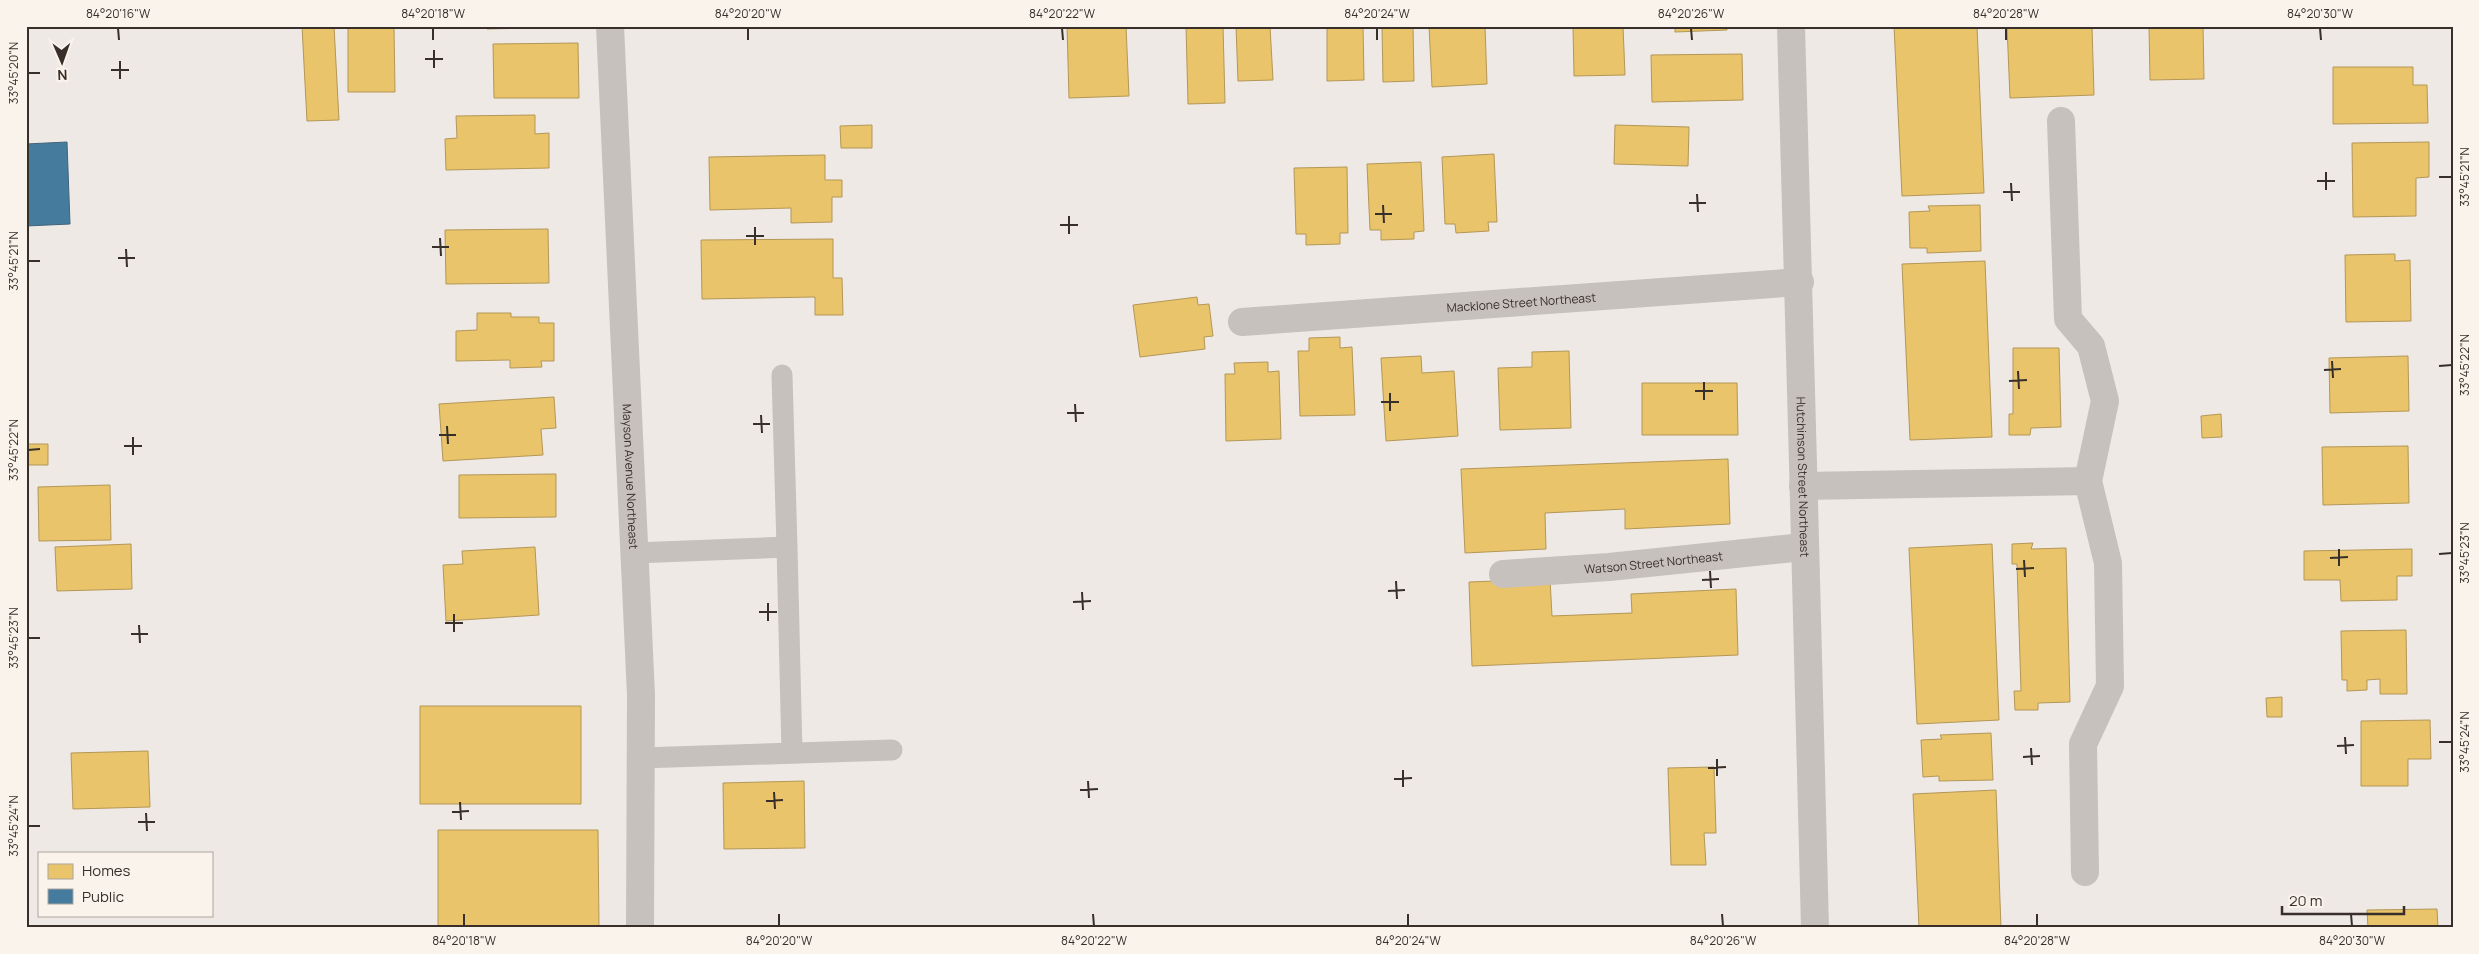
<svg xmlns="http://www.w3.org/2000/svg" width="2479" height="954" viewBox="0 0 2479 954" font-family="Manrope,sans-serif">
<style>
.homes{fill:#e9c46a;stroke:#b49757}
.public{fill:#457b9d;stroke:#41647b}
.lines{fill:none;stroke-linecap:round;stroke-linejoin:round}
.service{stroke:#c7c1bd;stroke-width:21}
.minor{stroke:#c7c1bd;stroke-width:28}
.ticks{fill:none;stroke:#382f2b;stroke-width:2}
.labels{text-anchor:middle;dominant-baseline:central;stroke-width:5;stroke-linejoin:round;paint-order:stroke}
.street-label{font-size:12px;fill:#382f2b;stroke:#faf3ec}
.neatline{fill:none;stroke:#382f2b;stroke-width:2}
.ticks-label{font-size:12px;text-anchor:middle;fill:#382f2b}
</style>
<rect width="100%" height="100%" fill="#eee9e4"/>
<path class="homes" d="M302 26H334L339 120 307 121Z
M348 26H394L395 92H348Z
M487 26H578V27L487 29Z
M1067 26H1126L1129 96 1069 98Z
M1186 26H1223L1225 103 1188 104Z
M1236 26H1270L1273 80 1238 81Z
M1327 26H1363L1364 80 1327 81Z
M1382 26H1413L1414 81 1383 82Z
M1429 26H1485L1487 84 1432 87Z
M1573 26H1623L1625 75 1574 76Z
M1675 26H1727V30L1675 32Z
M1894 26H1977L1984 193 1902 196Z
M2007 26H2092L2094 95 2010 98Z
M2149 26H2203L2204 79 2150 80Z
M578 43 579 98H494L493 44Z
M1742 54 1743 100 1652 102 1651 55Z
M2333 67H2413V85H2427L2428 123 2333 124Z
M535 115V134L549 133V168L446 170 445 139 457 138 456 116Z
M872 125V148H841L840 126Z
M1615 125 1689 127 1688 166 1614 164Z
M2429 142V177L2416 178V216L2353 217 2352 143Z
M1494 154 1497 222H1488L1489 231 1456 233 1455 224H1445L1442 157Z
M825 155V180H842V197H832V222L791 223V208L710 210 709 157Z
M1421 162 1424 231 1414 232V239L1381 240V230H1370L1367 164Z
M1347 167 1348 233H1340V244L1306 245V234H1296L1294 168Z
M1980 205 1981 251 1927 253V248H1910L1909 212 1930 211 1928 206Z
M548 229 549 283 446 284 445 230Z
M833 239V278H842L843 315H815V297L702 299 701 240Z
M2395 254V261L2410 260 2411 321 2346 322 2345 255Z
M1985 261 1992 437 1910 440 1902 264Z
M1197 297 1198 305 1209 304 1213 336 1204 337 1205 349 1140 357 1133 305Z
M477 313H511V317H539V323H554V361H541L542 367 510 368V360L456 361V331L477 330Z
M1340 337V348L1352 347 1355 415 1300 416 1298 351H1309V338Z
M2013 348H2059L2061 427 2031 428 2030 435H2009V414H2013Z
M1569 351 1571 428 1500 430 1498 368 1532 367V352Z
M1421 356 1422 373 1454 371 1458 436 1386 441 1381 358Z
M2408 356 2409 411 2330 413 2329 358Z
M1268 362V372L1279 371 1281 439 1226 441 1225 374H1235L1234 363Z
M1642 383H1737L1738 435H1642Z
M554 397 556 428 541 429 543 455 443 461 439 404Z
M2221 414 2222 437 2202 438 2201 416Z
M26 444H48V465H26Z
M2408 446 2409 503 2323 505 2322 447Z
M1728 459 1730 524 1625 529V509L1545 513 1546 549 1465 553 1461 469Z
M556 474V517L459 518V475Z
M110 485 111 540 39 541 38 487Z
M2033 543 2031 549 2066 548 2070 702 2038 703V710H2015L2014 691H2021L2017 564H2012V544Z
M131 544 132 589 57 591 55 547Z
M1992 544 1999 720 1917 724 1909 548Z
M535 547 539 615 446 621 443 565 463 564 462 551Z
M2412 549V576H2397V600L2341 601 2340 580H2304V551Z
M1550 579 1552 616 1632 613 1631 594 1736 589 1738 655 1472 666 1469 582Z
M2406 630 2407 694H2380V679L2367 680V690L2347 691V680H2342L2341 631Z
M2282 697V717H2267L2266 698Z
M420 706H581V804H420Z
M2430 720 2431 759H2408V786H2361V721Z
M1991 733 1993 780 1939 781V776L1923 777 1921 740 1942 739 1940 735Z
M148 751 150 807 73 809 71 753Z
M1714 767 1716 833H1704L1706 865H1671L1668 768Z
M804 781 805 848 724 849 723 783Z
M1996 790 2001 928H1919L1913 794Z
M438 830H598L599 928H438Z
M2437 909 2438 928H2368L2367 910Z"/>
<path class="public" d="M67 142 70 224 26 226V144Z"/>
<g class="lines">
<path class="service" d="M787 547 792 753
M634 553 787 547 782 375
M640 758 892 750"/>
<g class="minor">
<path id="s1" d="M610 26 641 695 640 928"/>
<path id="s2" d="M1791 26C1801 327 1806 627 1815 928"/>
<path d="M2061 121 2068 319 2091 346 2105 401 2088 481 2108 563 2110 686 2083 744 2085 872"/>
<path id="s3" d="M1242 322 1800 282"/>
<path d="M1803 486 2088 481"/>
<path id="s4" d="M1503 574 1609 567 1803 547"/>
</g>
</g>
<path class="ticks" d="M118 28 119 40M433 28V40M748 28V40M1062 28 1063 40M1377 28V40M1691 28 1692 40M2006 28V40M2320 28 2321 40M434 50V68M425 59H443M120 61V79M111 70H129M28 73H40M2326 172V190M2439 177H2452M2317 181H2335M2011 183 2012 201M2003 192H2020M1697 194 1698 212M1689 203H1706M1383 205 1384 223M1375 214H1392M1069 216V234M1060 225H1078M755 227V245M746 236H764M440 238 441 256M432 247H449M126 249 127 267M118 258H135M28 261H40M2332 361 2333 378M2439 366 2452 365M2324 370 2341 369M2018 371 2019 389M2009 381 2027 380M1704 382V400M1695 391H1713M1390 393V411M1381 402H1399M1075 404 1076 422M1067 413H1084M761 415 762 433M753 424H770M447 426 448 444M439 435H456M133 437V455M124 446H142M28 450 40 449M2339 549V566M2439 554 2452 553M2330 558 2348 557M2024 560 2025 577M2016 569 2034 568M1710 571 1711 588M1702 580 1719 579M1396 581 1397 599M1388 591 1405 590M1082 592 1083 610M1073 602 1091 601M768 603V621M759 612H777M454 614V632M445 623H463M139 625 140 643M131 634H148M28 638H40M2345 737 2346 754M2439 742H2452M2337 746 2354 745M2031 748 2032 765M2023 757 2040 756M1717 759V776M1708 768 1726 767M1403 770V787M1394 779 1412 778M1088 781 1089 798M1080 790 1098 789M774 792 775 809M766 801 783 800M460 802 461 820M452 812 469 811M146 813 147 831M138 822H155M28 826H40M464 914V926M779 914V926M1093 914 1094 926M1408 914V926M1722 914 1723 926M2037 914V926M2351 914 2352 926"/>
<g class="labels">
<g class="street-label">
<text stroke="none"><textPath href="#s3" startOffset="280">Macklone Street Northeast</textPath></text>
<text stroke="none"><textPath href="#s1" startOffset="451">Mayson Avenue Northeast</textPath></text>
<text stroke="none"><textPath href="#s2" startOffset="451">Hutchinson Street Northeast</textPath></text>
<text stroke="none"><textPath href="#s4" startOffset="151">Watson Street Northeast</textPath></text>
</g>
</g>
<rect width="2479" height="954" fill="none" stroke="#faf3ec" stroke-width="55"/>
<rect x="38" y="852" width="175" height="65" fill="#faf3ec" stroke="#aca59f"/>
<rect x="48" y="864" width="25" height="15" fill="#e9c46a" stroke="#aca59f"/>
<text x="82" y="876" font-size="15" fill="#382f2b">Homes</text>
<rect x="48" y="889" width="25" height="15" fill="#457b9d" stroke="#aca59f"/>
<text x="82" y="902" font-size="15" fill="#382f2b">Public</text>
<g transform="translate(62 62) rotate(178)" stroke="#faf3ec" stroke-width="4" paint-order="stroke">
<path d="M0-4L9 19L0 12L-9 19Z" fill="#382f2b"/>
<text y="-8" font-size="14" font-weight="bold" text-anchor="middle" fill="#382f2b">N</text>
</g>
<path d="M2282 906v8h122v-8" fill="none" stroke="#382f2b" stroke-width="2.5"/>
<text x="2289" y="906" font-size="15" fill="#382f2b" stroke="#faf3ec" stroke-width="4" paint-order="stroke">20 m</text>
<rect x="28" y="28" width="2424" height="898" class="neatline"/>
<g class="ticks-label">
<text x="118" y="18">84°20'16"W</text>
<text x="433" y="18">84°20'18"W</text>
<text x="748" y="18">84°20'20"W</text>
<text x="1062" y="18">84°20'22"W</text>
<text x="1377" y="18">84°20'24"W</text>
<text x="1691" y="18">84°20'26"W</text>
<text x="2006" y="18">84°20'28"W</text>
<text x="2320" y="18">84°20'30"W</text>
<text transform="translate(14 73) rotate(-90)" y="4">33°45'20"N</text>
<text transform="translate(2465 177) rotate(-90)" y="4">33°45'21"N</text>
<text transform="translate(14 261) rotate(-90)" y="4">33°45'21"N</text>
<text transform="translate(2465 365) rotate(-90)" y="4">33°45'22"N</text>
<text transform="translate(14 450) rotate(-90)" y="4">33°45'22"N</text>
<text transform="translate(2465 553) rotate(-90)" y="4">33°45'23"N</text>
<text transform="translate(14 638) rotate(-90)" y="4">33°45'23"N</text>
<text transform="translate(2465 742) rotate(-90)" y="4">33°45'24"N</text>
<text transform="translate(14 826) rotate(-90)" y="4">33°45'24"N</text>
<text x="464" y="945">84°20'18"W</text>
<text x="779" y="945">84°20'20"W</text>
<text x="1094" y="945">84°20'22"W</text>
<text x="1408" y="945">84°20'24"W</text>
<text x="1723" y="945">84°20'26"W</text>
<text x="2037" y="945">84°20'28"W</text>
<text x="2352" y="945">84°20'30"W</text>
</g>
</svg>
